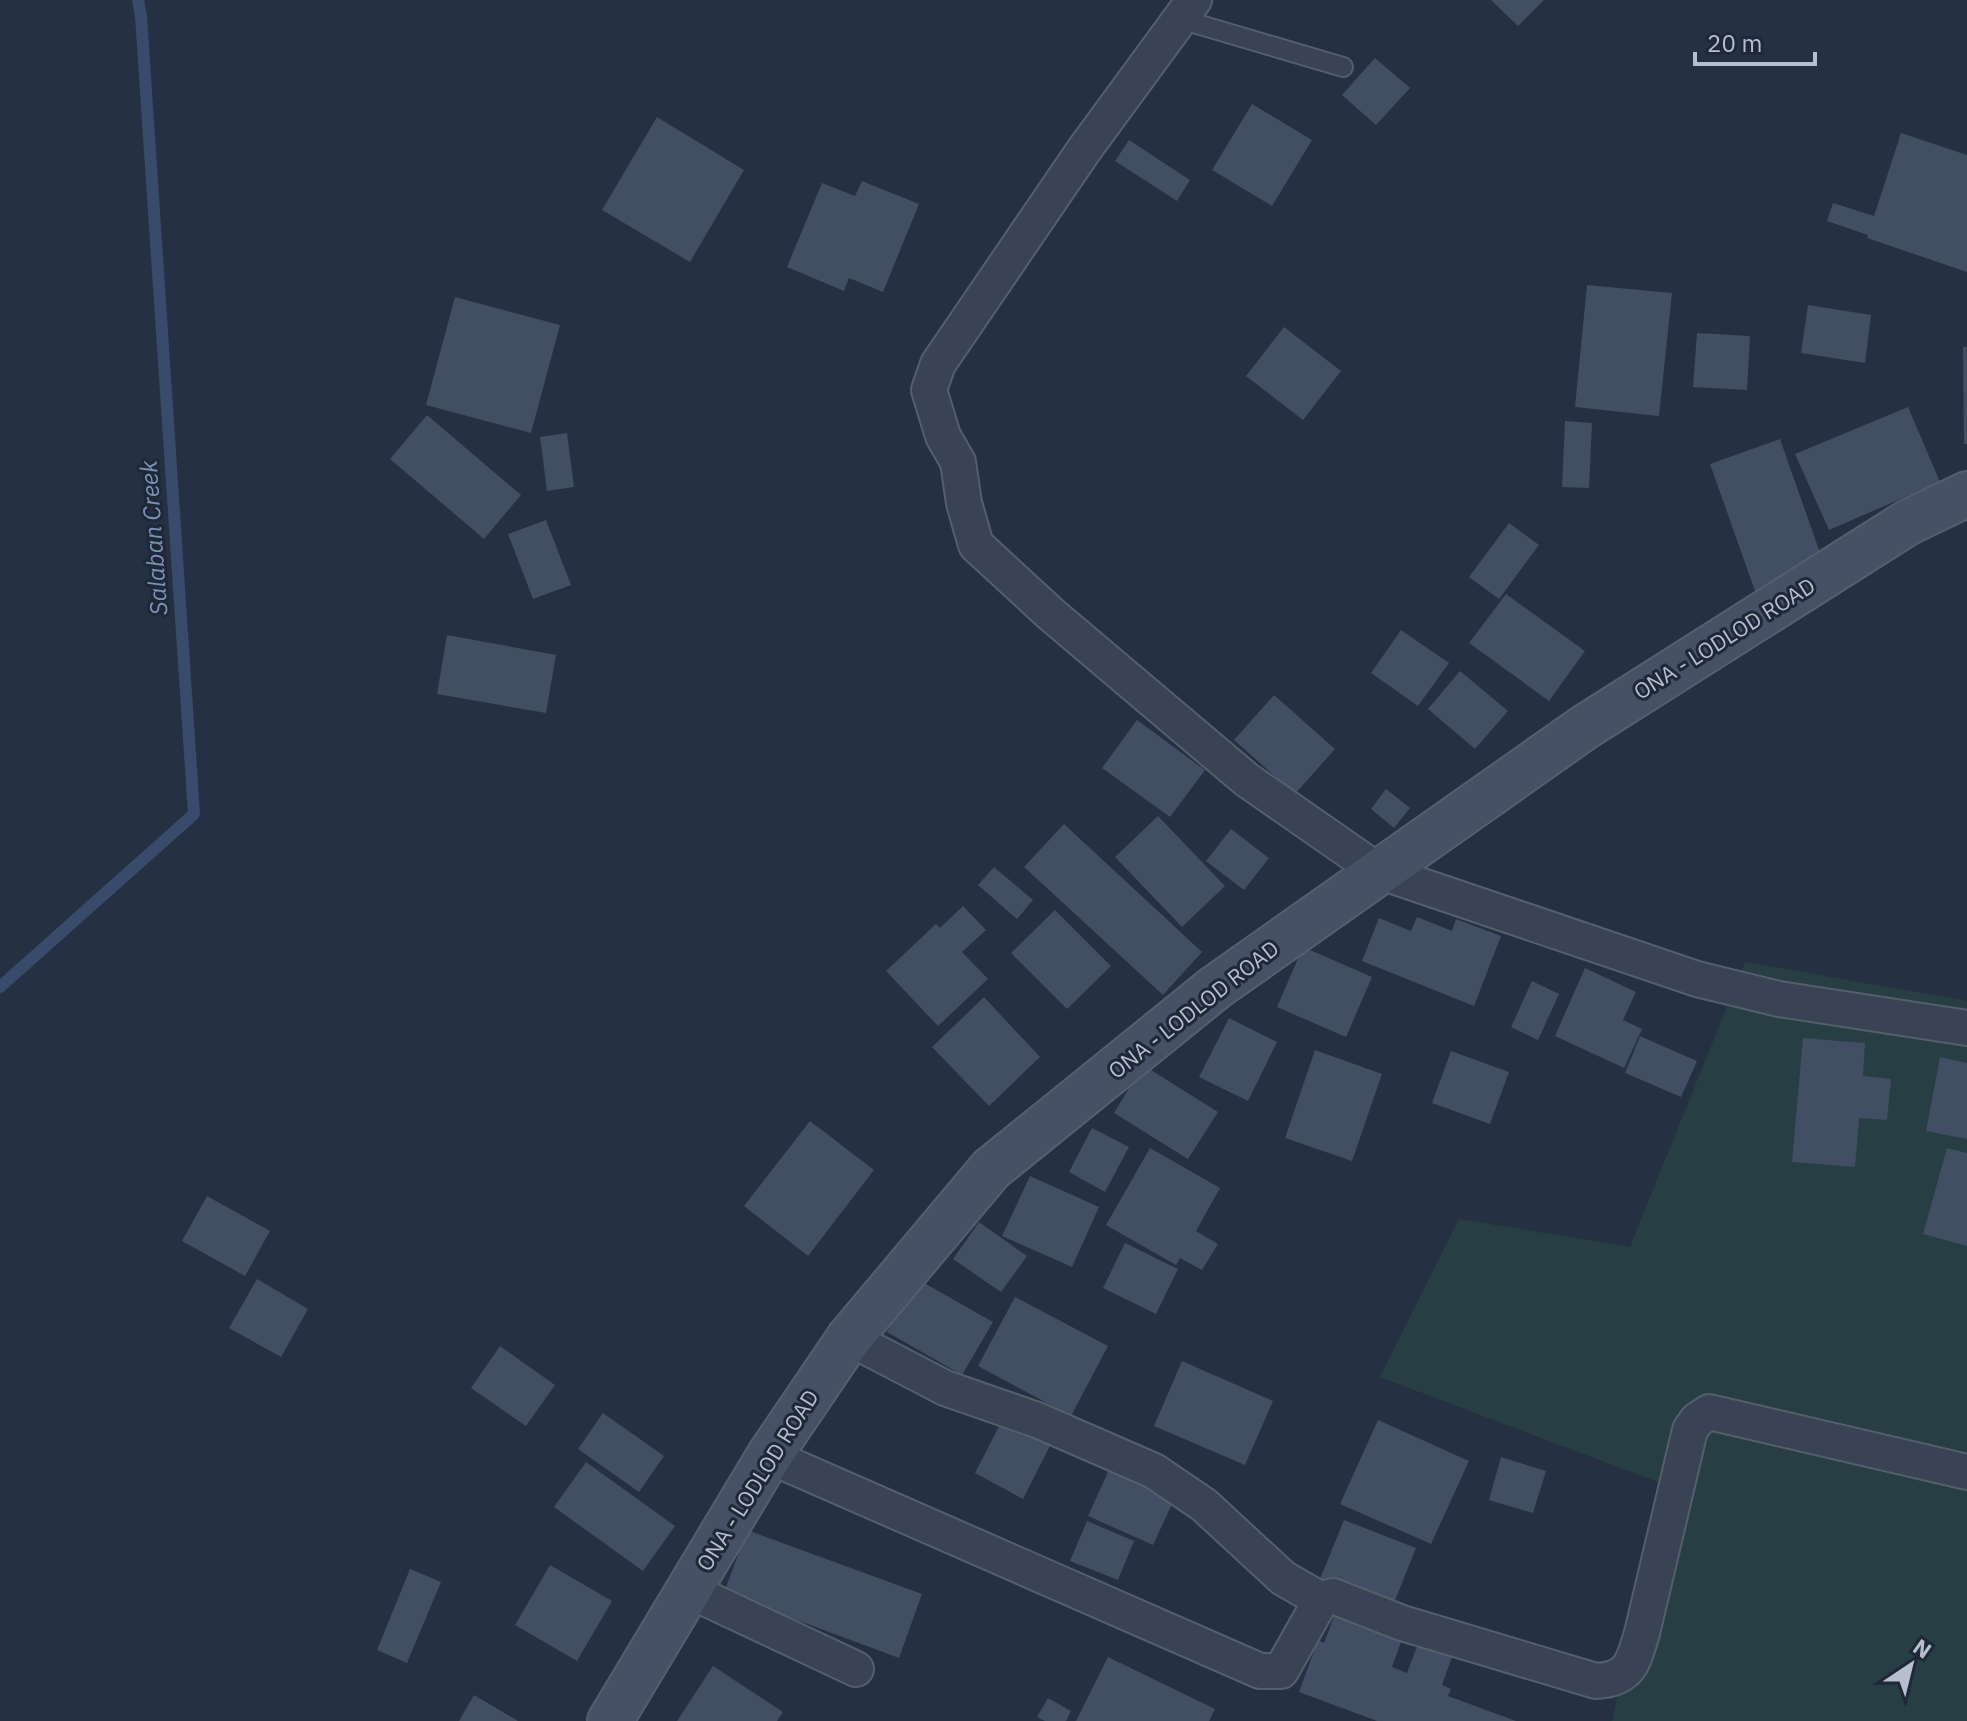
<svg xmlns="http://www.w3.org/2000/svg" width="1967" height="1721" viewBox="0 0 1967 1721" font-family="'IBM Plex Sans',sans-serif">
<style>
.green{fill:#273f44}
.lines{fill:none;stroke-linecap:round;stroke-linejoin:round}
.stream{stroke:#384b6b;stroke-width:12}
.building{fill:#414e63}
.service-casing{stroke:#555e6d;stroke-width:22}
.minor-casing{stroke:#555e6d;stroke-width:38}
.secondary-casing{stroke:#555e6d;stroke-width:48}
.service{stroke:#394353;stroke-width:18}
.minor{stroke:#394353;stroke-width:34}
.secondary{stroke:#475166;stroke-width:44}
.labels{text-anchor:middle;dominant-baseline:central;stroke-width:6;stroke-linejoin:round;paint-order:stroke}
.street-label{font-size:22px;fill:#b7becd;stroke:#1e2838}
.water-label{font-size:24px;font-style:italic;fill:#7c92b5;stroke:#1e2838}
</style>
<rect width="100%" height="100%" fill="#253043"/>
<path class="green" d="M1745 962 1967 1001V1721H1612L1663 1484 1380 1377 1459 1219 1630 1247Z"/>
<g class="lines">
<path class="stream" d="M0 987 194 814 141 16 138 0"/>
</g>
<path class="building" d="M1491 0H1544L1518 26Z
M1375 58 1410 88 1376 125 1342 95Z
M1252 104 1312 140 1272 206 1212 170Z
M657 117 744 170 690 262 602 210Z
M1901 133 1967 155V272L1867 238 1868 235 1827 221 1833 203 1874 216Z
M1129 140 1190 180 1177 201 1115 161Z
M862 181 919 204 883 292 849 278 844 291 787 267 822 183 855 196Z
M1587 285 1672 293 1659 416 1575 407Z
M455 297 560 325 531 433 426 405Z
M1808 305 1871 315 1865 363 1801 353Z
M1284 327 1341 371 1303 420 1246 376Z
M1697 333 1750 336 1747 390 1693 387Z
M1963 347H1967V444H1964Z
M1908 407 1940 482 1829 530 1795 454Z
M427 415 521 495 484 539 390 459Z
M1565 421 1592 423 1589 488 1562 487Z
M567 433 574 487 547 491 540 437Z
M1780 439 1825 567 1755 591 1710 464Z
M546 520 571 585 533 599 508 534Z
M1509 523 1539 545 1499 599 1469 577Z
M1506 594 1585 651 1549 701 1469 643Z
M1401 630 1449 663 1418 706 1371 673Z
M447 635 556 655 546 713 437 694Z
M1460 671 1508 711 1475 749 1428 709Z
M1274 695 1335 749 1295 794 1234 740Z
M1137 720 1205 770 1170 817 1102 768Z
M1386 789 1410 808 1394 828 1371 809Z
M1158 816 1225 886 1182 927 1115 857Z
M1064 824 1202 952 1163 995 1024 867Z
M1231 829 1269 858 1244 890 1206 861Z
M994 867 1033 900 1017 919 978 885Z
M963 906 986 930 962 952 988 979 938 1026 886 971 936 924 940 928Z
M1055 910 1111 966 1067 1009 1011 953Z
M1417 917 1452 931 1456 919 1501 936 1474 1006 1362 961 1379 918 1411 931Z
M1303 947 1372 977 1346 1037 1277 1007Z
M1585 968 1636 992 1623 1020 1642 1029 1624 1068 1555 1036Z
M1532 981 1559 994 1538 1040 1511 1027Z
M984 997 1040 1057 989 1106 932 1047Z
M1229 1018 1277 1042 1248 1101 1199 1077Z
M1640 1036 1697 1061 1681 1097 1625 1073Z
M1803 1038 1865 1043 1863 1076 1891 1079 1887 1120 1859 1118 1855 1167 1792 1162Z
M1315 1050 1382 1074 1352 1161 1285 1138Z
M1451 1051 1509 1072 1490 1124 1432 1103Z
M1940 1057 1967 1063V1139L1926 1131Z
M1143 1065 1218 1112 1188 1159 1114 1113Z
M810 1121 874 1170 808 1256 744 1206Z
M1092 1128 1129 1147 1105 1192 1069 1172Z
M1150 1148 1220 1188 1196 1231 1218 1244 1202 1270 1180 1258 1176 1265 1106 1225Z
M1947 1148 1967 1153V1246L1923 1234Z
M1030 1176 1099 1207 1072 1267 1002 1236Z
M207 1196 270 1231 245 1276 182 1241Z
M979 1222 1027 1256 1001 1292 953 1259Z
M1125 1243 1178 1269 1156 1314 1103 1288Z
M257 1279 308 1309 281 1357 229 1328Z
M917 1279 993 1322 962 1375 887 1332Z
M1015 1297 1108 1346 1071 1416 978 1366Z
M500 1346 555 1385 526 1426 471 1388Z
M1182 1361 1273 1401 1245 1465 1154 1426Z
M603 1413 664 1456 639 1492 578 1449Z
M1006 1413 1054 1438 1023 1499 975 1473Z
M1378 1420 1469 1461 1431 1544 1340 1504Z
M1501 1457 1546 1471 1533 1513 1489 1500Z
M1114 1459 1179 1489 1153 1545 1088 1516Z
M586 1462 675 1526 643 1571 554 1507Z
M1344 1520 1416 1548 1392 1608 1320 1579Z
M1087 1521 1134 1541 1118 1580 1070 1561Z
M747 1530 922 1594 899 1658 724 1593Z
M550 1565 612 1601 577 1661 515 1625Z
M410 1569 441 1582 407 1663 377 1650Z
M1338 1606 1405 1631 1392 1667 1407 1673 1419 1641 1453 1654 1442 1685 1451 1689 1448 1696 1516 1721H1377L1299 1692 1318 1640 1324 1643Z
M1108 1657 1215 1709 1209 1721H1076Z
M713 1666 783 1712 777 1721H677Z
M474 1695 518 1721H459Z
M1048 1698 1071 1711 1066 1721H1045L1037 1717Z"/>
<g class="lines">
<defs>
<path id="service" d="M1180 19 1343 67"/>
<path id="minor" d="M1194 0 1084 150 938 364 929 390 943 436 958 462 964 503 976 545 1052 615 1247 780 1378 871 1697 979 1779 999 1967 1028
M849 1338 945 1388 1037 1420 1154 1471 1204 1505 1283 1578 1321 1600
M769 1456 1260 1671H1281L1321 1600 1333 1596 1402 1623 1596 1681C1631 1679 1633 1662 1642 1633L1690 1430 1697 1420 1709 1412 1967 1472
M688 1590 856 1669"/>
<path id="secondary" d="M610 1721 769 1456 849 1338 991 1169 1216 987 1585 727 1907 523 1967 494"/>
</defs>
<use href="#service" class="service-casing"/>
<use href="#minor" class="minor-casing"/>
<use href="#secondary" class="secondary-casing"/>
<use href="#service" class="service"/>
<use href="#minor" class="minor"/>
<use href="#secondary" class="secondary"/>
</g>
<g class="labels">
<g class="street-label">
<text transform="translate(1724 638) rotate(-32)">ONA - LODLOD ROAD</text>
<text transform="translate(1193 1009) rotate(-38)">ONA - LODLOD ROAD</text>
<text transform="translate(757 1480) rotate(-58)">ONA - LODLOD ROAD</text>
</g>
<g class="water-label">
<text transform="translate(153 538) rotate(-94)">Salaban Creek</text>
</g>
</g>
<g transform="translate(1911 1665) rotate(35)" stroke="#1e2838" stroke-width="6" paint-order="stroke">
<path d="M0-6L14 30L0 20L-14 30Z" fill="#b7becd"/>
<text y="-12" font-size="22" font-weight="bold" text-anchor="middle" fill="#b7becd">N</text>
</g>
<path d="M1695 52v12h120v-12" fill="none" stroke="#b7becd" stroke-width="4"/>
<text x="1707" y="52" font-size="24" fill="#b7becd" stroke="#1e2838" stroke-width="6" paint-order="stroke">20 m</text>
</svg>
